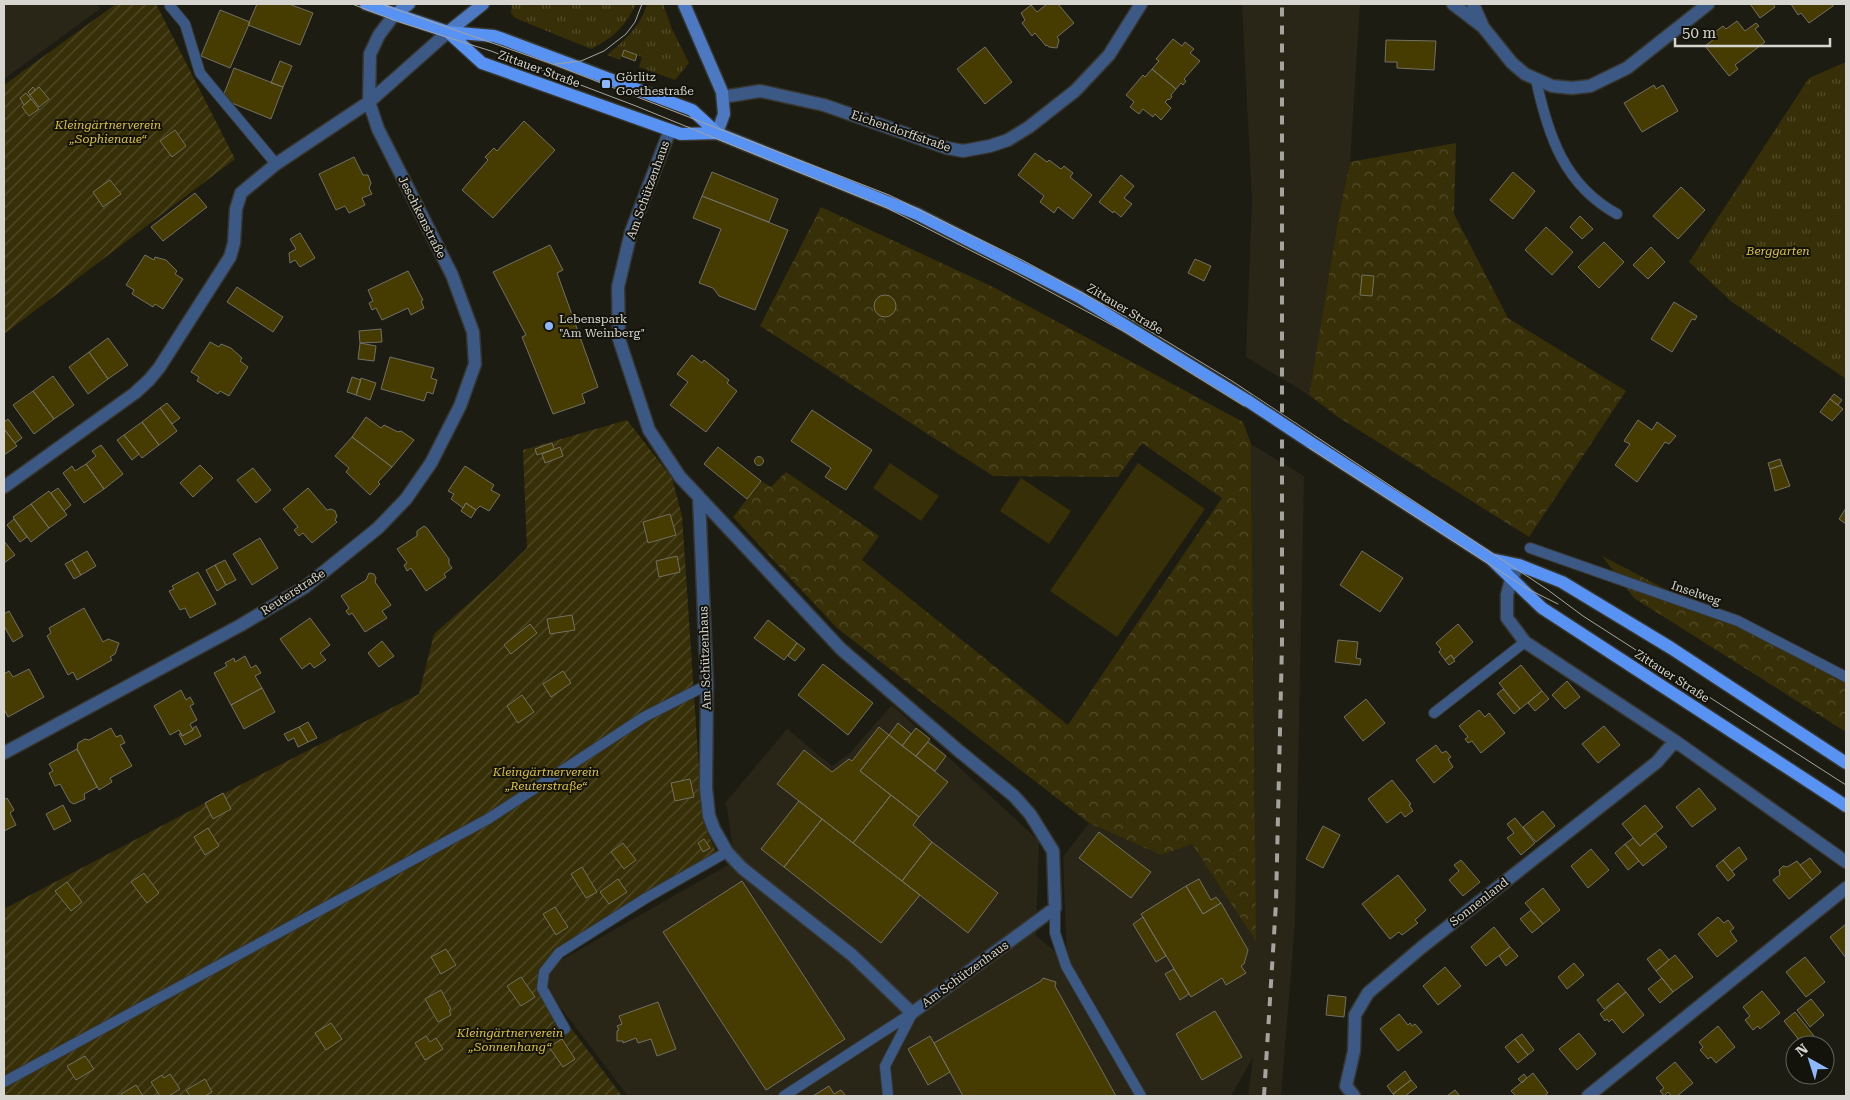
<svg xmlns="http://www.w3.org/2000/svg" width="1850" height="1100" viewBox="0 0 1850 1100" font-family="'Roboto Serif',serif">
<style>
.built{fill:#292618}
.grass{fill:url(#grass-tufts)}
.forest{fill:url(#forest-crowns)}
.garden{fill:url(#garden-furrows)}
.pitch{fill:#372f07}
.building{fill:#463b00;stroke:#717065}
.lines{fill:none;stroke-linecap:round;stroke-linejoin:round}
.lane-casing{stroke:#37362d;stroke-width:12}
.street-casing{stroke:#37362d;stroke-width:15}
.secondary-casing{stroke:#37362d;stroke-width:15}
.primary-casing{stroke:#37362d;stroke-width:15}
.lane{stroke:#3c5885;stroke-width:10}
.street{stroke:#3c5885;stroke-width:12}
.secondary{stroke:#4c79c2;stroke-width:12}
.primary{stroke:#5892f2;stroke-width:12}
.tram{stroke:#a4a39d;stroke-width:1}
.rail{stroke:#a4a39d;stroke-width:4;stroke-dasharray:9 9;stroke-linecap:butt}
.primary-bridge-casing{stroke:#37362d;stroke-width:15;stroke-linecap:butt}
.primary-bridge{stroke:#5892f2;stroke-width:12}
.poi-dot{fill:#8eb8fd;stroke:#14130b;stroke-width:2}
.labels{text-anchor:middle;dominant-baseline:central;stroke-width:4;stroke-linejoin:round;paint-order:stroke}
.street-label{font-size:12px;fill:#d6d5cf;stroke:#14130b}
.poi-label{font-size:12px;fill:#d6d5cf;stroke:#14130b;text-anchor:start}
.park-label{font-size:12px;font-style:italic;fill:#ddc338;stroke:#14130b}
</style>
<defs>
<pattern id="grass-tufts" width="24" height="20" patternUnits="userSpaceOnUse" patternTransform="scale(1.25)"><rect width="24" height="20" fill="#372f07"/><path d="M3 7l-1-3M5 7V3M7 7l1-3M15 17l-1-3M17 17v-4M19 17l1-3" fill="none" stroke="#534c2a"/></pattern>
<pattern id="forest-crowns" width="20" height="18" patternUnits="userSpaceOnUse" patternTransform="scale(1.25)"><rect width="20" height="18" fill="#372f07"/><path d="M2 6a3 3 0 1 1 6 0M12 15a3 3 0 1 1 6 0" fill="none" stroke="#534c2a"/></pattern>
<pattern id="garden-furrows" width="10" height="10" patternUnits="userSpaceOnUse" patternTransform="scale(1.25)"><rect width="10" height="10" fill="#372f07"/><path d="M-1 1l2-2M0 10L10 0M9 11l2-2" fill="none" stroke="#534c2a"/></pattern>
</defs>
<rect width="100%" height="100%" fill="#1d1c13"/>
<path class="built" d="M4 4H95L101 8 4 79Z
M1242 4H1360L1350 162 1339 214 1309 395 1246 357 1252 200Z
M1251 444 1304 476 1295 922 1281 1096H1248L1253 1057 1231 1096H628L551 995 546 977 556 963 735 861 726 802 787 729 832 766 850 753 892 705 1039 841 1036 936 1067 961 1063 857 1089 823 1161 855 1255 819Z"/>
<path class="grass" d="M512 4H636C626 26 612 39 591 49L515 18 511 13Z
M647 4H663L672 29 689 63 675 80 639 67 642 57 625 50 620 60 607 55C624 41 641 26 647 4Z
M1846 62V379L1732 302 1689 262 1809 78Z"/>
<path class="forest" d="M1456 143 1454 214 1508 318 1626 391 1529 537 1338 417 1309 395 1339 214 1350 162Z
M821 207 993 287 1243 422 1251 444 1256 941 1192 844 1161 855 1089 823 837 628 733 517 761 481 771 487 786 472 879 536 862 560 1068 725 1222 498 1142 443 1118 477 993 476 760 326Z
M1602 556 1846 683V732L1634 598Z"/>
<path class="garden" d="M116 4H156L235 159 4 334V85Z
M627 420 672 478 682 516 701 799 707 832 718 856 558 952 541 988 622 1096H4V909L203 804 419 694 434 634 496 579 527 548 523 450Z"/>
<path class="pitch" d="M890 463 939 496 921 521 873 488Z
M1138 463 1205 509 1117 637 1050 591Z
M1021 478 1071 511 1049 544 1000 511Z"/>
<path class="building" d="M257 4H289L313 13 300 45 248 25Z
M1047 4H1058L1074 23 1057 37 1059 40 1057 48 1049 47 1047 45 1046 46 1035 33 1032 36 1022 23 1025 20 1021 13 1031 5 1037 12Z
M1750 4H1773L1775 7 1760 18Z
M1791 4H1833V6L1809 23 1801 13 1798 15Z
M220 10 250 22 230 68 201 56Z
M1737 21 1745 31 1756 23 1759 26 1755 29 1765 42 1735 65 1738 69 1729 76 1705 46 1718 36 1715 32 1723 26 1726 29Z
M1173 39 1182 46 1185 42 1194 49 1190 53 1200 61 1184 79 1186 81 1183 85 1181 83 1176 89 1152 69 1159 61 1156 59Z
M1386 40 1436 41 1434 70 1397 68V62H1385Z
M985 47 1012 82 985 104 957 69Z
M624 50 637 55 635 61 622 56Z
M280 61 292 66 283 87 271 83Z
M234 68 283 87 271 119 222 99Z
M1152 69 1176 89 1171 95 1172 97 1169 100 1168 99 1165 102 1171 108 1161 120 1155 114 1153 117 1143 109 1139 114 1130 107 1134 102 1126 95 1143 75 1145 77Z
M1654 85 1656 89 1663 85 1678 111 1642 132 1624 103Z
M33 87 35 90 30 95 28 92Z
M39 87 49 99 39 107 30 95Z
M26 93 31 99 24 105 20 98Z
M31 99 39 109 29 116 22 107Z
M524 121 555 150 493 218 462 190 488 160 485 157 494 148 497 151Z
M175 130 186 146 172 157 160 141Z
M1035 153 1047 162 1049 160 1061 169 1064 166 1073 173 1070 177 1092 195 1073 219 1058 207 1054 213 1040 202 1044 196 1018 175Z
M354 157 363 175H368L371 183 369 188 372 194 362 198 365 205 349 213 345 206 336 210 319 174Z
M712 172 778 199 769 222 702 196Z
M1513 172 1535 191 1513 219 1490 200Z
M1121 175 1134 186 1124 198 1132 204 1121 217 1114 211 1113 213 1099 202Z
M110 180 121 194 103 207 93 192Z
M1681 187 1705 210 1678 239 1653 216Z
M195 193 207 207 163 241 151 227Z
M702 196 788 230 755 310 719 296 713 288 699 283 721 229 693 218Z
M1580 216 1593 229 1582 239 1570 227Z
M1546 227 1573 252 1552 275 1525 250Z
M300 233 315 258 300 267 295 260 290 263 289 253 296 249 290 239Z
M1604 242 1624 262 1599 288 1578 267Z
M550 245 563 270 557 273 598 387 582 394 585 403 553 414 522 337 526 335 493 272Z
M1651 247 1665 262 1648 279 1633 265Z
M145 255 154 260 155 257 166 260 177 271 175 274 183 279 163 309 155 304 153 307 132 294 134 290 126 285Z
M1195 259 1211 266 1204 281 1188 273Z
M408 271 423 300 421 301 424 308 411 315 408 308 382 320 376 308 372 310 369 303 373 301 368 290Z
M1362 275 1374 276 1372 296 1360 295Z
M237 287 283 317 273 332 227 302Z
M874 306a11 11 0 1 1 22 0a11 11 0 1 1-22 0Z
M1674 302 1697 316 1695 320 1692 319 1672 352 1651 339Z
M381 329 382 342 360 343 359 331Z
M108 338 128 365 108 379 89 352Z
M210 342 219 347 221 344 231 348 242 358 240 361 248 367 229 396 220 391 218 394 197 381 199 377 191 372Z
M360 343 376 346 374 361 358 359Z
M89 352 108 379 88 394 69 367Z
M692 355 702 363 704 360 729 380 727 383 737 391 706 432 670 405 688 382 677 374Z
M390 357 434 368 431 378 437 380 433 394 427 392 424 401 381 389Z
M53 376 74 405 54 419 33 391Z
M352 377 361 380 356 395 347 392Z
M361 378 376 383 370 400 356 395Z
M33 391 54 419 34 434 13 405Z
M1834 394 1842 400 1838 405 1830 399Z
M1830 399 1843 409 1832 421 1820 412Z
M167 403 180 418 172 424 160 408Z
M160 408 177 431 159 445 142 422Z
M812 410 872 450 846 490 825 477 831 468 791 441Z
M366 417 381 428 384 425 398 432 401 431 414 440 392 467 352 437Z
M8 419 22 438 15 443 4 429V422Z
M1638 420 1652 430 1657 422 1676 436 1669 444 1665 442 1637 482 1615 465 1630 444 1624 441Z
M142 422 159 445 142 458 124 435Z
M4 429 17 446 4 455Z
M124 435 139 454 132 460 117 440Z
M352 437 392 467 378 482 380 484 370 495 346 472 349 468 335 456Z
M552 443 554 449 537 455 535 449Z
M101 445 123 474 104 489 86 464 96 456 92 451Z
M560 447 563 456 545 463 542 454Z
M718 447 761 481 747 499 704 464Z
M754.5 461a4.5 4.5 0 1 1 9 0a4.5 4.5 0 1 1-9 0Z
M1780 459 1782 465 1770 469 1768 463Z
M86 464 104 489 84 503 63 473 72 466 75 471Z
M200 465 213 478 193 497 180 483Z
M1782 465 1790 486 1775 491 1770 469Z
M465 466 494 485 491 490 500 495 489 511 480 506 476 510 466 503 463 508 451 499 454 494 448 491Z
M253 468 271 490 256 503 237 480Z
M58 488 71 505 64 511 51 493Z
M308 488 327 510 331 509 335 511 337 516 335 520 337 522 312 543 303 533 299 536 294 530 298 527 283 509Z
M49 491 67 515 49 528 31 504Z
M466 503 476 510 471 518 461 511Z
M31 504 49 528 31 542 13 517Z
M1846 508V524L1839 519Z
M670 514 676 535 648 543 643 522Z
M14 519 27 537 20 542 7 525Z
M424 526 427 528 449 559V564L452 568 444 574 446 577 426 591 411 568 407 571 404 565 407 563 397 549 417 536V531Z
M260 538 278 568 252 585 233 554Z
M4 541 15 555 4 563Z
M87 551 96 566 81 575 72 560Z
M1362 551 1403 578 1380 612 1340 585Z
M677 556 680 572 659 577 656 561Z
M72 560 81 575 74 579 65 564Z
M225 560 236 580 226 585 215 565Z
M215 565 226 585 217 591 206 570Z
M198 572 216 604 190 618 185 608 180 610 169 591 174 589 172 586Z
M369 573 374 574 376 578 375 582 391 605 382 611 387 618 365 632 352 613 349 615 346 611 349 608 341 596 366 580Z
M84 608 103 642 108 639 119 643 115 654 110 657 112 660 77 680 73 672 68 675 47 636 51 633 49 628Z
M9 611 23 636 13 642 4 626V614Z
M572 615 575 630 550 634 547 619Z
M310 618 330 645 320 653 326 660 314 668 310 663 302 669 280 639Z
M768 620 797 643 784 660 754 638Z
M530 624 537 633 511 654 504 645Z
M1458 624 1473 642 1454 659 1451 655 1445 660 1439 652 1441 649 1436 643Z
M1338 640 1358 642 1356 658 1361 659 1360 665 1335 662Z
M382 641 394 656 379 667 368 653Z
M797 643 805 649 795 661 788 656Z
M1451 655 1455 661 1449 665 1445 660Z
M245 656 251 668 256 665 261 673 255 676 262 688 231 705 214 673 227 666 225 663 234 658 235 662Z
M823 664 873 703 848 735 798 695Z
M1521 665 1542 691 1520 709 1499 683Z
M29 669 44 697 8 717 4 709V674L9 671 13 677Z
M563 671 571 683 551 697 543 684Z
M1567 681 1580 697 1565 709 1552 695Z
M262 688 275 712 244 729 231 705Z
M1503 689 1520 709 1514 714 1497 694Z
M181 690 186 700 190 697 194 704 190 706 197 720 190 724 193 730 182 736 179 730 170 735 154 706Z
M1542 691 1549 699 1535 711 1528 703Z
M522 695 534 712 518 723 507 706Z
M1366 699 1385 723 1363 741 1344 717Z
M1479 710 1485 717 1489 713 1505 733 1481 753 1472 741 1468 743 1465 739 1468 737 1459 726Z
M308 722 317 738 308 742 299 727Z
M898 723 911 734 902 746 889 735Z
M196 726 201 736 185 745 179 734 181 733 182 736 193 730V728Z
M1604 726 1620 745 1598 763 1582 744Z
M299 727 308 742 298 747 294 738 288 741 284 734Z
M879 727 889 735 860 771 891 795 853 843 777 784 804 750 832 772 849 759 852 761Z
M111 728 116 737 121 735 125 743 120 745 132 766 110 778 112 782 99 790 77 749 78 743 85 739 89 740Z
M916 728 930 739 916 756 902 746Z
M889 735 948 782 919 817 860 771Z
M928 742 946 756 935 771 916 756Z
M1436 745 1442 753 1446 751 1451 757 1448 759 1453 767 1434 783 1416 760Z
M77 749 97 787 84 794 85 799 74 804 70 802 60 784 55 786 49 773 53 771 49 764Z
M690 779 694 797 675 801 671 783Z
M1392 780 1411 804 1409 805 1413 811 1405 817 1401 812 1387 823 1368 799Z
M1699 788 1716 809 1692 827 1676 807Z
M223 793 231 809 213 819 205 803Z
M891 795 919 817 913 825 932 842 902 881 853 843Z
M7 798 14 810 10 813 16 825 4 831V800Z
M799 801 822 819 784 867 761 849Z
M63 805 71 821 54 830 46 814Z
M1645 805 1663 827 1640 846 1622 824Z
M1543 811 1555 826 1536 842 1523 827Z
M1515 818 1535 843 1521 855 1507 838 1514 833 1507 824Z
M822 819 920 895 881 943 784 867Z
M1323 826 1340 835 1323 868 1306 859Z
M208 828 219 846 205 855 194 837Z
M1099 832 1151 872 1131 898 1079 858Z
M1655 833 1667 847 1643 866 1625 844 1633 838 1640 846Z
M704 839 710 848 703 852 698 843Z
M932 842 998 893 968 933 902 881Z
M623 843 636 860 624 869 611 852Z
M1625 844 1639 861 1628 870 1615 853Z
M1739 847 1747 859 1732 871 1723 860Z
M1591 849 1609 870 1588 888 1571 866Z
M1810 858 1821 872 1812 880 1800 865Z
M1461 860 1480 882 1463 896 1449 880 1459 871 1454 865Z
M1723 860 1735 875 1728 881 1716 866Z
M1797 861 1812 880 1789 899 1773 880 1780 875 1779 870 1783 866 1787 867Z
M582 867 597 892 586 898 571 874Z
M144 873 159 893 147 903 131 882Z
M1398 875 1426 910 1415 920 1418 923 1402 935 1399 932 1390 939 1362 904Z
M618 879 627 892 609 904 600 892Z
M1199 879 1211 900 1216 897 1221 903 1203 914 1186 886Z
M742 881 845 1039 766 1090 663 932Z
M67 882 82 902 71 911 55 891Z
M1186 886 1203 914 1221 903 1248 950 1244 964 1241 966 1246 973 1226 985 1222 978 1191 997 1141 914Z
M1543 888 1560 910 1543 924 1525 903Z
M555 907 568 927 556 935 543 914Z
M1531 910 1543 924 1532 933 1520 919Z
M1143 917 1166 956 1156 962 1133 924Z
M1718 917 1724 923 1728 920 1734 928 1730 931 1737 941 1717 957 1698 934Z
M1846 924V958L1830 937Z
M1494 927 1510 947 1486 966 1471 947Z
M1510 947 1518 956 1506 966 1499 956Z
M446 949 456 965 441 974 431 957Z
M1660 949 1669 960 1656 971 1647 959Z
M1675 955 1693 977 1673 992 1656 971Z
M1805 957 1825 982 1806 997 1786 972Z
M1574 963 1584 975 1567 989 1558 977Z
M1445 967 1461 986 1438 1005 1423 986Z
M1174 969 1189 994 1180 1000 1165 974Z
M521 977 535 997 521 1006 507 986Z
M1043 978 1056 982 1055 986 1116 1096H963L934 1043 1041 981Z
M1662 978 1673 992 1660 1003 1648 989Z
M1618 983 1626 992 1604 1009 1597 1000Z
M441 990 451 1009 449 1010 451 1015 438 1022 425 999Z
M1762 991 1780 1013 1760 1029 1758 1026 1753 1030 1745 1020 1750 1016 1743 1007Z
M1626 992 1644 1015 1623 1033 1612 1019 1609 1022 1607 1019 1605 1021 1600 1014Z
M1328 995 1346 997 1344 1017 1326 1015Z
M1811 999 1824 1015 1810 1027 1797 1010Z
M658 1002 676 1049 657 1056 651 1039 638 1043 636 1038 623 1043V1041H617V1031L619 1030 617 1026 622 1024 619 1016Z
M1215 1011 1242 1057 1202 1080 1176 1034Z
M1795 1012 1814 1036 1803 1045 1784 1021Z
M1399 1014 1408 1025 1410 1023 1412 1026 1415 1024 1422 1032 1398 1051 1380 1029Z
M331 1023 342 1039 326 1050 315 1033Z
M1718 1026 1735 1047 1716 1063 1711 1057 1708 1059 1700 1050 1703 1047 1699 1042Z
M1579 1033 1596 1054 1577 1070 1559 1049Z
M1522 1034 1534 1050 1528 1055 1515 1039Z
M426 1036 430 1042 436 1038 443 1049 425 1060 415 1043Z
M930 1036 950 1072 928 1085 908 1049Z
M562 1039 575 1059 563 1067 549 1047Z
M1515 1039 1528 1055 1518 1063 1505 1047Z
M85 1056 94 1069 76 1080 67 1066Z
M1675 1062 1693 1083 1677 1096H1671L1668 1092 1664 1096 1660 1091 1664 1088 1656 1078Z
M1405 1071 1411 1080 1393 1094 1387 1086Z
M1533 1073 1548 1093 1544 1096H1516L1511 1091Z
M170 1074 180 1089 169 1096H160L151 1082 162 1075 164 1078Z
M1524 1074 1527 1078 1522 1083 1518 1079Z
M205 1079 212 1092 205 1096H190L186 1090Z
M1411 1080 1417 1087 1405 1096H1395L1393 1094Z
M136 1085 143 1096H122L121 1094Z
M829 1086 834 1094 841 1090 846 1096H813Z
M1455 1090 1460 1096H1447Z"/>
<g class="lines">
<defs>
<path id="lane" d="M170 6 185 24 200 73 276 164
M1536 80C1548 135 1564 185 1617 214
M1530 548 1738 621 1846 677
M1434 713 1525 642
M1055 908V933L1066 966 1141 1096
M565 1029 542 988 544 972 559 953 646 898 727 852
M4 1082 488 819 644 717 707 685
M784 1096 912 1013
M888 1096 885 1066 912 1014"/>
<path id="street" d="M1453 4 1483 27 1512 63 1525 74 1552 86 1572 88 1590 86 1627 68 1708 4
M1473 4 1483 27
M723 97 760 91 824 105 947 148 963 151 990 146 1008 140 1029 127 1075 91 1109 55 1141 4
M670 130 631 232 618 287 619 339 649 430 680 477 699 497 707 685 706 788 709 816 714 829 727 852 742 868 852 955 912 1013 1055 908 1053 851 1030 814 1014 796 959 751 841 649 699 497
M4 487 135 393 149 380 159 368 230 257 234 243 236 209 241 193 276 164 369 102 448 32
M1519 565 1511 579 1507 595V618L1525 642 1675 741 1846 862
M4 753 241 625 305 587 378 528 406 499 431 463 460 406 475 364 473 332 452 275 378 129 369 102 370 54 379 35 394 15
M1354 1096 1346 1086 1354 1051 1355 1015 1368 993 1422 947 1657 762 1675 741
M1588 1096 1846 888"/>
<path id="secondary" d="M684 4 722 92 724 114 717 133
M394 15 409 4
M448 32 483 4"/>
<path id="primary" d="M366 4 448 32 494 36 503 39 692 110 717 133
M448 32 482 63 681 134 717 133 917 214 1079 297 1248 401
M1310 442 1491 559 1542 608 1846 806
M1491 559 1519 565 1562 582 1671 648 1846 763"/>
</defs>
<use href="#lane" class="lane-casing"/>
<use href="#street" class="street-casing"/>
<use href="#secondary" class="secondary-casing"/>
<use href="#primary" class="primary-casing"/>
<use href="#lane" class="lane"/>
<use href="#street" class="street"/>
<use href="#secondary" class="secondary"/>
<use href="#primary" class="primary"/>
<path class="tram" d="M352 4 399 22 491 51 636 106 887 208 1017 274 1123 331 1249 409 1526 588 1558 604
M381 4 555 65 889 195 1022 260 1130 319 1232 381 1548 590 1583 616 1846 785
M556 64 581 61 604 51 626 34 635 22 642 4"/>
<path class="rail" d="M1264 1096 1276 903 1282 643V4"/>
<defs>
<path id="primary-bridge" d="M1248 401 1310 442"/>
</defs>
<use href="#primary-bridge" class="primary-bridge-casing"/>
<use href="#primary-bridge" class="primary-bridge"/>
</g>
<g class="poi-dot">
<rect x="601" y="79" width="10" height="10" rx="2.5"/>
<circle cx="549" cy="326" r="5"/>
</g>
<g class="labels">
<g class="street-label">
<text transform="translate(539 69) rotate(20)">Zittauer Straße</text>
<text transform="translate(901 131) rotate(19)">Eichendorffstraße</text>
<text transform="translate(648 190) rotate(-70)">Am Schützenhaus</text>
<text transform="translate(422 217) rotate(63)">Jeschkenstraße</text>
<text transform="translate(1125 309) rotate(31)">Zittauer Straße</text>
<text transform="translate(293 592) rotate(-33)">Reuterstraße</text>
<text transform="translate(1696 593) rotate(19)">Inselweg</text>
<text transform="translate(705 658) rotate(-92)">Am Schützenhaus</text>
<text transform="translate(1672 676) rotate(33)">Zittauer Straße</text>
<text transform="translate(1479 902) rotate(-38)">Sonnenland</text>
<text transform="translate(965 974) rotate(-36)">Am Schützenhaus</text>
</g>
<g class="poi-label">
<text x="616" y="77">Görlitz<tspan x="616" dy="14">Goethestraße</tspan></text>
<text x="559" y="319">Lebenspark<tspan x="559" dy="14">"Am Weinberg"</tspan></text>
</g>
<g class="park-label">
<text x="108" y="125">Kleingärtnerverein<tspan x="108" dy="14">„Sophienaue“</tspan></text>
<text x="1778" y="251">Berggarten</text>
<text x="546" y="772">Kleingärtnerverein<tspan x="546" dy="14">„Reuterstraße“</tspan></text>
<text x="510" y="1033">Kleingärtnerverein<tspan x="510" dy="14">„Sonnenhang“</tspan></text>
</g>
</g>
<rect width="1850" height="1100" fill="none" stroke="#d6d5cf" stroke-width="10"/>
<g transform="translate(1810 1060) rotate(321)"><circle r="24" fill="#14130b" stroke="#626159"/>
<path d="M0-4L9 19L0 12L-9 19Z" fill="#8eb8fd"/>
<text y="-8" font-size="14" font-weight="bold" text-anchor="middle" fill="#d6d5cf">N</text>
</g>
<path d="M1675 38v8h155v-8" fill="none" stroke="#d6d5cf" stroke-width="2.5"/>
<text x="1682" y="38" font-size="15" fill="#d6d5cf" stroke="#14130b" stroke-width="4" paint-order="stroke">50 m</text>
</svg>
